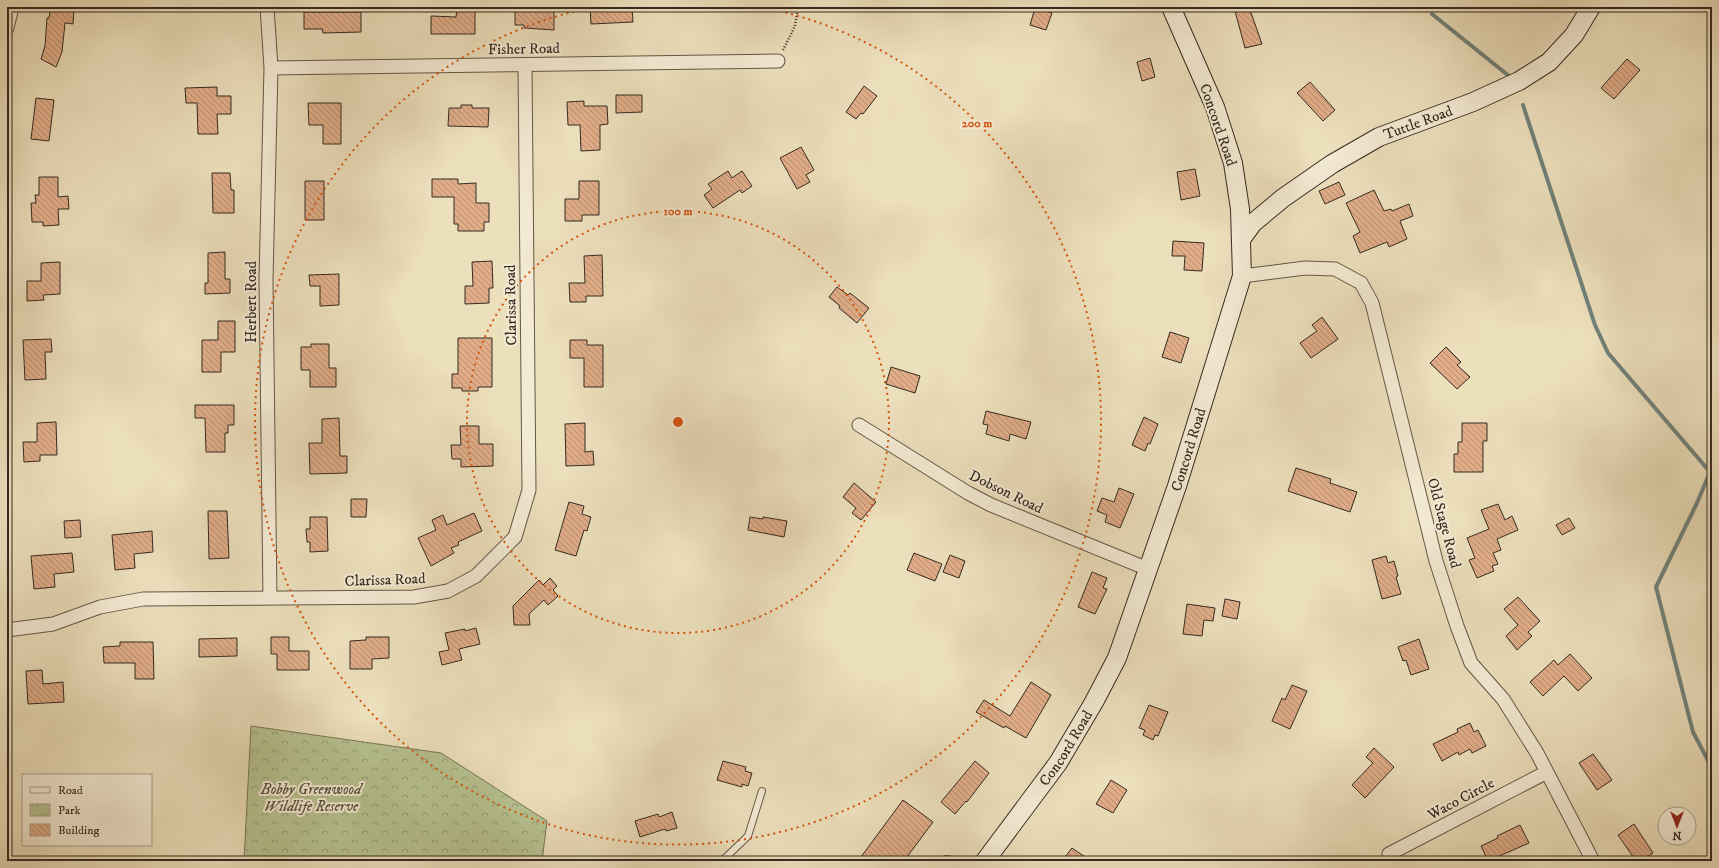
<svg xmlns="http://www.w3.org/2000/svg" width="1719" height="868" viewBox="0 0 1719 868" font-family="'IM FELL DW Pica',serif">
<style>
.park{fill:url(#park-crowns);stroke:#767659}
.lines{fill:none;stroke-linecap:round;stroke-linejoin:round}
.stream{stroke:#71827a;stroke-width:4}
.building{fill:url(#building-back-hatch);stroke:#352a21}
.service-casing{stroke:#635748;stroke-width:8}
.minor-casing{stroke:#635748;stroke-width:15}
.secondary-casing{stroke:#352a21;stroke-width:20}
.path{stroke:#352a21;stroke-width:2.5;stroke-dasharray:1 2;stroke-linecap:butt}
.service{stroke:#f3ead3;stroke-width:6}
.minor{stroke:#f3ead3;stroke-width:13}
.secondary{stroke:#f3ead3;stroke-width:18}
.ring{fill:none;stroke:#d6540e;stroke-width:2;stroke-dasharray:2 4}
.labels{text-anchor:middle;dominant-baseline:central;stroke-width:4;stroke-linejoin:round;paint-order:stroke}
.street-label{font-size:15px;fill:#352a21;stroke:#f3ead3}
.park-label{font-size:15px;font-style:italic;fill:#56503d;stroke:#f3ead3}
.centre{fill:#d6540e;stroke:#f3ead3;stroke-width:2}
.ring-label{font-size:12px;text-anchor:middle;font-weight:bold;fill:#d6540e;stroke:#f3ead3;stroke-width:4;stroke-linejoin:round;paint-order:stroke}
</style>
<defs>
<pattern id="park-crowns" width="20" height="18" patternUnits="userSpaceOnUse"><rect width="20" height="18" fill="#b7c291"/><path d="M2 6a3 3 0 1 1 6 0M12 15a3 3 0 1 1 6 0" fill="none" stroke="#969e76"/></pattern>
<pattern id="building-back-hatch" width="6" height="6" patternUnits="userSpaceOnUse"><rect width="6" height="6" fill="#e0ad88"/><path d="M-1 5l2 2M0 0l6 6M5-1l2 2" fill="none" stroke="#b68d6f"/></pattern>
</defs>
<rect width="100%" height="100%" fill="#ecdfbc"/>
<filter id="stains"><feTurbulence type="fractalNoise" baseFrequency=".005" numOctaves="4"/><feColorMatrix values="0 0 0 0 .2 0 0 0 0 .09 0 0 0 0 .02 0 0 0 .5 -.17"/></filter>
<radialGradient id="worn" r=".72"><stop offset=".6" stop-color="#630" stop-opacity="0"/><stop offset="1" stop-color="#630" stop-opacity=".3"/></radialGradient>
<path class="park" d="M251 726 441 753 547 821 542 861H244Z"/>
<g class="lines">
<path class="stream" d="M1432 14 1509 76
M1523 105 1595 325 1608 353 1710 472 1697 503 1656 587 1693 732 1712 768"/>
</g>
<path class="building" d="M51 7H71V9L74 10 73 24 65 23 62 52 56 67 41 59 45 46 47 18H49Z
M515 7H554V30L524 28V25H515Z
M590 7H632L633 22 591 24Z
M1249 7 1262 44 1245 48 1235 11Z
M1035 8 1052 13 1046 30 1030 25Z
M457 9H475V34H431V16L456 17Z
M304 12H361V32L323 33 322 29H304Z
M1150 58 1155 77 1142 81 1137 62Z
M1627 59 1640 70 1614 99 1601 88Z
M1310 82 1335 110 1323 121 1297 93Z
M864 86 877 96 863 114 861 113 856 119 846 112Z
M217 87V96H231V114H217L218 134H198L197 103H186L185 88Z
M616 95H642V112L616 113Z
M36 98 54 100 49 141 31 139Z
M584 101V106H607L608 124 600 125V150L581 151 580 125H568L567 102Z
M308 103H341V144H323V125H309Z
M461 105H472V108H489L488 127 448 126 449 108H461Z
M801 147 814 170 806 175 810 182 797 189 780 158Z
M1195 169 1200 196 1181 200 1177 172Z
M728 171 732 178 742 171 752 186 742 193 740 190 713 208 704 195 712 189 708 184Z
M212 173H230L231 190H234V213H213Z
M39 177H58V197L68 196 69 209H58L59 225 43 226V222H32L31 203H36L35 195H39Z
M432 179H458V184L476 183V203H489V222H484V231H458V224H454V197H432Z
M305 181H324V220H305Z
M579 181H599V215H582V221H565V199H579Z
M1339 182 1345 195 1325 204 1319 191Z
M1374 190 1384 211 1391 209 1392 211 1409 204 1413 216 1400 221 1407 239 1389 247 1387 242 1360 253 1353 236 1360 232 1346 203Z
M1173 241 1204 243 1202 271 1184 270 1185 256H1172Z
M225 252V279H230V293L205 294V283H208V253Z
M602 255 603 296H586V302H570L569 283H585L584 256Z
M492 261 493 288H489V303L465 304V286H473L472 262Z
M60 262V294L43 295 44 300 27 301V281H41V263Z
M339 274V305L320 306V286H310L309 275Z
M837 287 848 295 850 293 869 308 857 323 839 308 840 306 829 297Z
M1322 317 1338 339 1311 358 1300 343 1317 331 1312 325Z
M218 321H235V352H221V372H202V340H218Z
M1170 332 1189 338 1181 363 1162 357Z
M458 338H492V387H478V391H462V388H452V374H458Z
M51 339 52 352H45L46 379 25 380 23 340Z
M570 340H587V345H603V387H584V358H570Z
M311 344H329V368H336V387H310V370H301V347H311Z
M1446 347 1461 362 1457 365 1470 377 1457 389 1430 363Z
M891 367 920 376 915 393 886 384Z
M195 405H234V425H228V433H225V452H206L205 418H195Z
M986 411 1031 422 1026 439 1010 434 1009 441 986 434 988 425 983 424Z
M1144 417 1158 424 1150 444 1148 443 1145 451 1132 445Z
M339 418 340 456H347V473L310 474 309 443H322V419Z
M56 422 57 455H40V461L24 462 23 442H37V423Z
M585 423V452L593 451 594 465 566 466 565 424Z
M1462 423H1487V441H1483V472H1454V454H1458V442H1462Z
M460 426H479V444H493V466L461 467V459H452L451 445H461Z
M1296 468 1331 479 1330 483 1357 492 1350 512 1288 491Z
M854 483 876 502 861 520 852 513 856 508 843 497Z
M1119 488 1134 494 1120 528 1105 522 1107 515 1097 511 1102 498 1114 502Z
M351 499H367L366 517H351Z
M569 502 584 506 582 514 591 517 587 531 584 530 576 556 555 550Z
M1498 504 1505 520 1512 516 1518 530 1497 539 1501 550 1493 553 1498 564 1492 566 1494 571 1477 578 1469 560 1475 558 1467 538 1489 529 1481 510Z
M208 511H227L229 558 209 559Z
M474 513 482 531 458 542 459 545 451 548 454 553 431 566 418 538 436 530 432 520 443 515 447 525Z
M310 517H327L328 551 310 552V542H307L306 529H310Z
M750 517 763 519V517L787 521 784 537 748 530Z
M1569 518 1575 528 1562 535 1556 525Z
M80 520 81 537 65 538 64 521Z
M152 531 153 552 134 554 135 568 115 570 112 535Z
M72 553 74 572 54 574 55 587 34 589 31 556Z
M914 553 942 564 935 581 907 570Z
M950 555 965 561 959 578 943 572Z
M1386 556 1388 563 1394 561 1398 576 1396 577 1401 594 1382 599 1372 560Z
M1092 572 1107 578 1103 588 1107 589 1095 614 1078 607Z
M550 578 557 586 553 590 558 596 548 605 544 600 529 614 530 625H514L513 606 539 580 543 585Z
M1518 597 1540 621 1528 632 1532 636 1517 650 1506 636 1518 625 1504 609Z
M1225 599 1240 602 1237 619 1222 616Z
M1187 604 1215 608 1213 621 1204 620 1202 636 1183 634Z
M476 628 480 644 459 649 462 660 442 665 439 652 449 650 445 633 465 629V631Z
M271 637H289V651H309V670H277V654H271Z
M366 637H389V658L372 659V669H350V641L366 640Z
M237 638V656L199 657V639Z
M1419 639 1429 669 1411 675 1406 660 1403 661 1398 647Z
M120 642H153L154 679H135V663H104L103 647 120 646Z
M1570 654 1592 678 1578 691 1564 676 1543 696 1530 682 1554 660 1558 665Z
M42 670 43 684 63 682 64 702 28 704 26 671Z
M1031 682 1051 695 1026 738 1005 726 1004 728 976 712 984 700 1010 716Z
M1292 685 1307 691 1290 729 1272 721 1282 698 1285 700Z
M1149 705 1168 712 1158 736 1155 735 1153 740 1143 735 1145 730 1139 728Z
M1470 723 1474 732 1478 730 1486 746 1472 753 1470 749 1459 755 1458 752 1442 761 1433 744 1458 732 1457 729Z
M1374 748 1394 767 1365 798 1352 785 1373 763 1366 757Z
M1593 754 1612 780 1597 790 1579 763Z
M723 761 746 767 745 771 752 773 748 786 742 784V787L717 780Z
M975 761 989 773 967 802 966 801 955 814 941 802Z
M1111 780 1127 790 1113 813 1096 804Z
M903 800 933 822 904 861H858Z
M672 812 677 828 666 831 665 829 640 837 635 821 658 814 659 817Z
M1634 824 1653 853 1641 861H1636L1618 835Z
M1520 825 1529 843 1488 861 1481 846 1498 838 1497 836Z
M1072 848 1091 861H1062Z"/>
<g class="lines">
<defs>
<path id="service" d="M722 861 748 836 762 791
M939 861 946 859 960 861"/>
<path id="minor" d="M267 7 271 68 266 280 270 598
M7 28 12 7
M271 68 778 61
M1242 276 1305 268 1335 269 1361 283 1372 303 1436 561 1457 626 1471 663 1503 699 1537 753 1593 861
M859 425 968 493 991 505 1148 569
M7 630 53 624 100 607 143 599 414 597 448 591 476 576 515 537 529 490 525 66
M1389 854 1547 772"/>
<g id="secondary">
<path id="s1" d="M1242 238 1253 223 1283 198 1332 164 1379 137 1473 102 1519 81 1549 62 1574 35 1591 7"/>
<path id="s2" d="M985 861 1058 763 1094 702 1117 658 1177 486 1242 276 1240 209 1233 163 1215 107 1171 7"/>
</g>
</defs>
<use href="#service" class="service-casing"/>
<use href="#minor" class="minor-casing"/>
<use href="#secondary" class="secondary-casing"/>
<path class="path" d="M783 50 795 26 798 7"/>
<use href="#service" class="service"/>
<use href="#minor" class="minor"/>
<use href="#secondary" class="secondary"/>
</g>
<g class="ring">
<circle cx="678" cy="422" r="211"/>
<path d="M762 7A423 423 0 1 1 594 7"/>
</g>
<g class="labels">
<g class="street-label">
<text transform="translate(524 49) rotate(-1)">Fisher Road</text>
<text stroke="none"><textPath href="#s1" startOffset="213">Tuttle Road</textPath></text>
<text transform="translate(1218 125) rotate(71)">Concord Road</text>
<text transform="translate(251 302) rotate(-90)">Herbert Road</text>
<text transform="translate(511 305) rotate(-91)">Clarissa Road</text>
<text stroke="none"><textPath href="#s2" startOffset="463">Concord Road</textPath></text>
<text transform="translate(1006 492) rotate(26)">Dobson Road</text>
<text transform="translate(1444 523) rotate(75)">Old Stage Road</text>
<text transform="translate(385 580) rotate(-2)">Clarissa Road</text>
<text stroke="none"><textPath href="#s2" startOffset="139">Concord Road</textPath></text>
<text transform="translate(1461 799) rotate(-28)">Waco Circle</text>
</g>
<g class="park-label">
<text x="311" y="789">Bobby Greenwood<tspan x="311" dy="17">Wildlife Reserve</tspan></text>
</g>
</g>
<circle cx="678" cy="422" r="6" class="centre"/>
<g class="ring-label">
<text x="977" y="127">200 m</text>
<text x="678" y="215">100 m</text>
</g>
<rect width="1719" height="868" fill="none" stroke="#ecdfbc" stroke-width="24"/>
<rect x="8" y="8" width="1703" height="852" fill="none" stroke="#352a21" stroke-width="2"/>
<rect x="12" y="12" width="1695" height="844" fill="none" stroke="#352a21"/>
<rect x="22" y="774" width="130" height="72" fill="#f3ead3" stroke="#a79d8c"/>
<rect x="30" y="787" width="20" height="6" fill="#f3ead3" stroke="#a79d8c"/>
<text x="58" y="794" font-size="12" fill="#352a21">Road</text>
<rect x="30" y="804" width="20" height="12" fill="url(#park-crowns)" stroke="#a79d8c"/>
<text x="58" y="814" font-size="12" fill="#352a21">Park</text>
<rect x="30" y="824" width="20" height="12" fill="url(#building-back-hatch)" stroke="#a79d8c"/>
<text x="58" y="834" font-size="12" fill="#352a21">Building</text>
<g transform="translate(1677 826) rotate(180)"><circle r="19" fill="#f3ead3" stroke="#a79d8c"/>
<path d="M0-3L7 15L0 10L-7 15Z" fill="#8f2418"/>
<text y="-6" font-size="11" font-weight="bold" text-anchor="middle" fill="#352a21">N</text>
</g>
<rect width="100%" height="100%" filter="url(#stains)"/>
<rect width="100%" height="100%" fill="url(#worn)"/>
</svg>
